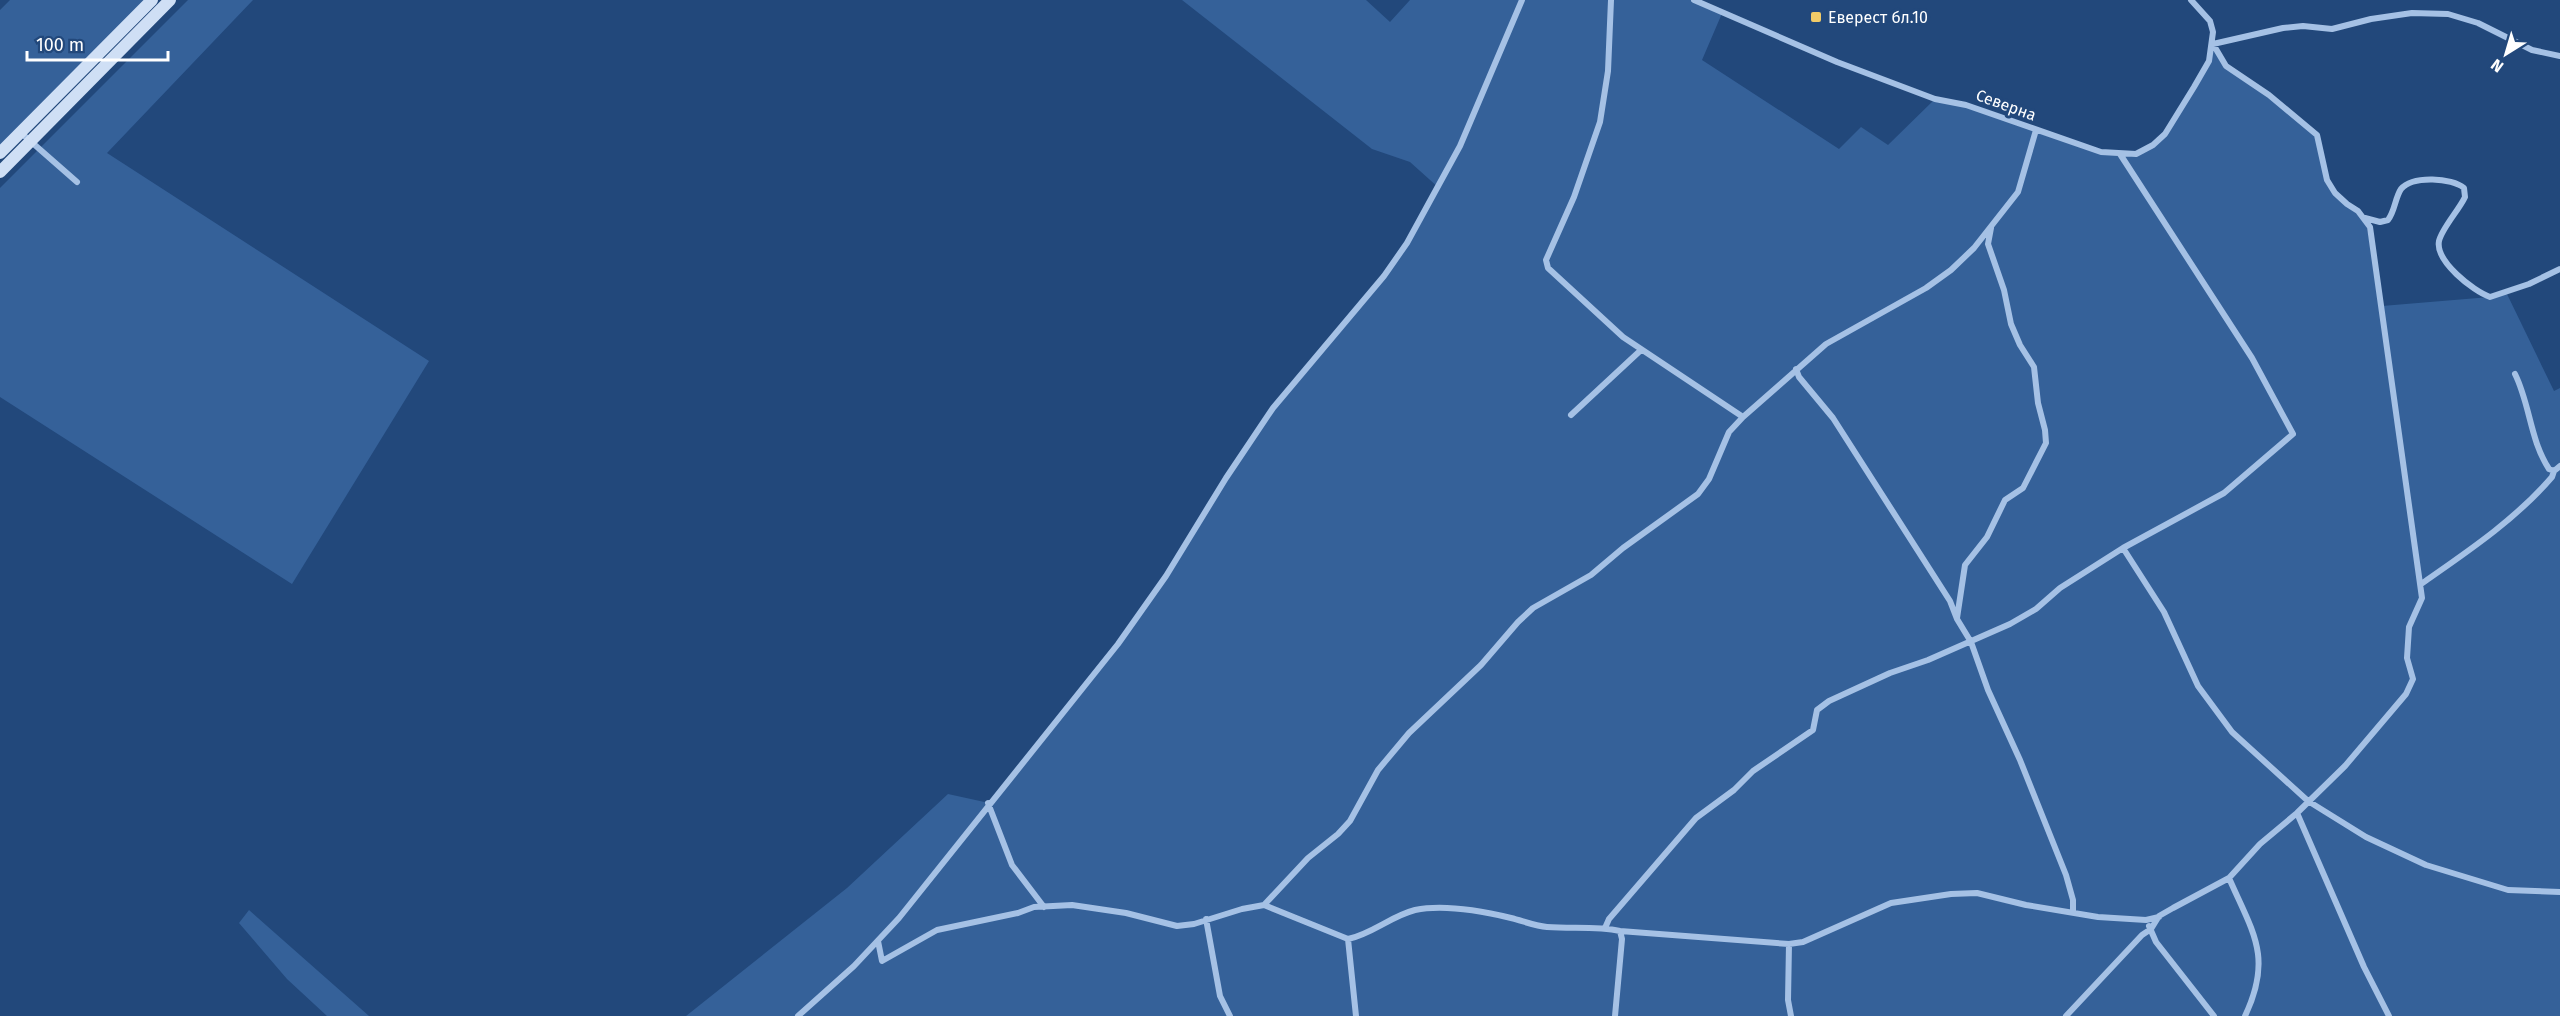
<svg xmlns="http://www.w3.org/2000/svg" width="2560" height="1016" viewBox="0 0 2560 1016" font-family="'Fira Sans',sans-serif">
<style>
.green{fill:#356199}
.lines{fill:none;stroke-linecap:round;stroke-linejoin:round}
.minor{stroke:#a5c1e5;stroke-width:6}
.secondary{stroke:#cfdff5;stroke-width:12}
.poi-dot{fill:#f1cb68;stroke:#22487b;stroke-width:2}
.labels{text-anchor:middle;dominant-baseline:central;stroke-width:6;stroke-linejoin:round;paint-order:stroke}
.poi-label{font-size:16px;fill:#fff;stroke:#22487b;text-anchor:start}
.street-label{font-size:16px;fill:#fff;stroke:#22487b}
</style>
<rect width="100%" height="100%" fill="#22487b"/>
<path class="green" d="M10 0H152L0 153V10Z
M188 0H253L107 153 429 361 292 584 0 397V188Z
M1182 0H1366L1390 22 1410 0H1694L1723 11 1702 60 1839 149 1861 127 1888 145 1935 99 1966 105 2101 152 2136 154 2165 134 2209 61 2213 44 2226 66 2317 135 2327 180 2347 204 2365 218 2382 306 2490 297 2506 292 2554 391 2560 388V1016H686L847 888 948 794 989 803 1118 645 1273 408 1384 276 1439 188 1410 162 1372 149Z
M249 910 369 1016H327L287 979 239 923Z"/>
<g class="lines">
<path class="minor" d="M1611 0 1608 71 1600 122 1574 197 1546 260 1548 268 1623 337 1743 417
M1694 0 1837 62 1935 99 1966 105 2101 152 2136 154 2153 145 2165 134 2194 87 2209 61 2213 32 2210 21 2191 0
M20 132 77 182
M2365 218 2380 222 2388 220C2395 211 2395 198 2401 189 2413 175 2452 178 2464 188L2465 197C2459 210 2442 228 2439 241 2435 261 2473 291 2490 297L2529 284 2560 269
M1796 369 1799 377 1833 418 1950 601 1957 619 1971 642 1988 690 2020 760 2066 875 2073 900V911
M2515 374C2530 404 2530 440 2549 469L2554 471 2560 466
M1571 415 1641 350
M2123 548 2164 612 2198 686 2232 732 2308 801 2366 837 2426 865 2508 890 2560 892
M2421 584C2467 552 2515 520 2552 477L2554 471
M1957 618 1965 565 1987 537 2005 500 2023 488 2046 443 2045 430 2038 403 2034 367 2020 345 2011 324 2004 290 1988 244 1991 228
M988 803 1012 865 1044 907
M2297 813 2364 967 2389 1016
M2229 878C2253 933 2273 957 2245 1016
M1264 905 1308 858 1338 834 1350 821 1378 770 1409 733 1481 665 1518 622 1533 608 1591 575 1623 548 1698 494 1709 479 1729 432 1743 417 1826 344 1926 288 1951 270 1974 248 2018 192 2036 130
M1206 919 1220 996 1230 1016
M2149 926 2156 942 2214 1016
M1605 928 1609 919 1696 818 1734 790 1753 771 1813 730 1817 710 1829 701 1890 673 1928 660 2010 624 2036 609 2060 588 2123 548 2224 493 2293 434 2252 358 2120 154
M1348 939 1356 1016
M878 941 882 961 937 930 1018 913 1034 907 1072 905 1126 913 1177 926 1194 924 1242 909 1264 905 1348 939C1372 934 1391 916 1415 910 1445 904 1482 911 1511 918 1523 921 1535 926 1547 927 1572 929 1596 926 1620 931L1789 944 1803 942 1891 903 1951 894 1977 893 2026 905 2098 917 2146 920 2159 917
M1789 944 1788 1000 1791 1016
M798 1016 854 966 899 918 1118 644 1166 576 1226 478 1273 408 1384 276 1407 243 1460 146 1522 0
M1615 1016 1622 939 1620 931
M2066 1016 2142 935 2151 929 2159 916 2173 908 2229 878 2260 844 2297 813 2345 766 2406 694 2413 679 2407 658 2409 627 2422 598 2370 227 2358 211 2347 204 2335 193 2327 180 2317 135 2269 95 2226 66 2213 44 2283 28 2303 26 2332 29 2371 19 2412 13 2448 14 2478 23 2532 50 2560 56"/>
<path class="secondary" d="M0 153 152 0
M0 172 170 0"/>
</g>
<rect class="poi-dot" x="1810" y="11" width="12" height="12" rx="3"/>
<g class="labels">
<g class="poi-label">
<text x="1828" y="17">Еверест бл.10</text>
</g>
<g class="street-label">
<text transform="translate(2006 105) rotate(20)">Северна</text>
</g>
</g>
<g transform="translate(2506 54) rotate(217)" stroke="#22487b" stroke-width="4.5" paint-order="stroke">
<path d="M0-4.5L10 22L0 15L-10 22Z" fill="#ffffff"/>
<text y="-9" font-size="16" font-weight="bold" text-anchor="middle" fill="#ffffff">N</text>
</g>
<path d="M27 51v9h141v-9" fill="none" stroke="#ffffff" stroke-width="3"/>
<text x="36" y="51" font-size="18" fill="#ffffff" stroke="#22487b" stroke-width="4.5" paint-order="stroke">100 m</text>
</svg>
